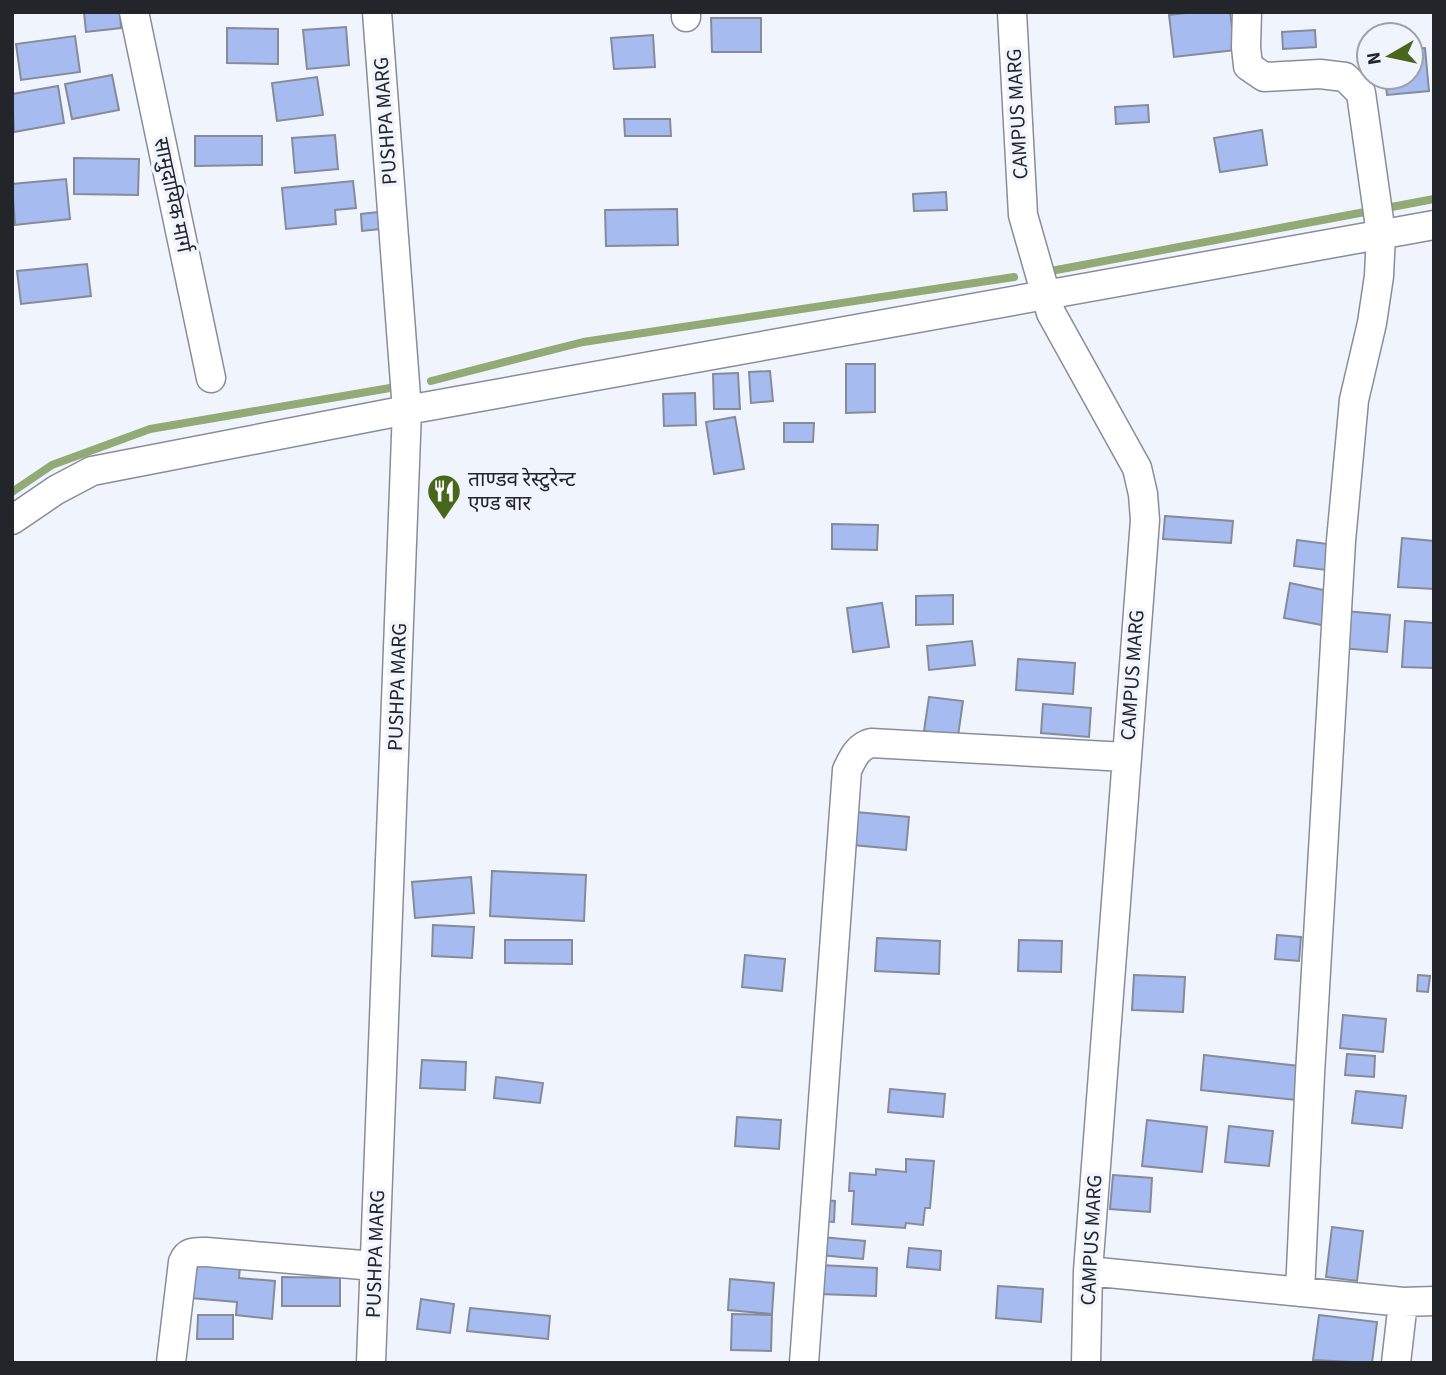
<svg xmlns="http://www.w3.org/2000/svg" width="1446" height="1375" font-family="'Source Sans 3','Noto Sans Devanagari',sans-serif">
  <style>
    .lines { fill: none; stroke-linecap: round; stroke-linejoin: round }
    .stream { stroke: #92ab76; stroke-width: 8 }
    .building { fill: #a6bcf0; stroke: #868b99; stroke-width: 2 }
    .minor-casing { stroke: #888d9b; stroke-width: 31 }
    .minor { stroke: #fff; stroke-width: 28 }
    .labels { text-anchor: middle; stroke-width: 7; stroke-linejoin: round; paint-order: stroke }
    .street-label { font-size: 21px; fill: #22252a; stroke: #f0f4fd }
    .poi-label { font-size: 21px; fill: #22252a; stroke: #f0f4fd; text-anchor: start }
  </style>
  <rect width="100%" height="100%" fill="#f0f4fd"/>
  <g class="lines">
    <path class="stream" d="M1051,271L1434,199
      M431,381L583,342L1014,277
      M12,492L52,465L150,429L390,388"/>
  </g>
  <path class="building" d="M84,12H120L121,28L86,32Z
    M1195,12H1230L1235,50L1174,57L1169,15Z
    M711,18H761V52H712Z
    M346,27L349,65L307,69L303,30Z
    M227,28L278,29V64L227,63Z
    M1315,30L1316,47L1283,49L1282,32Z
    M653,35L655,67L614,69L611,38Z
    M75,36L80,72L21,80L16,44Z
    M1425,48L1429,91L1387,95L1385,77H1411V49Z
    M112,75L119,110L72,119L65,84Z
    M317,77L323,115L277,121L272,83Z
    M58,86L64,123L14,132L12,94Z
    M1148,105L1149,122L1116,124L1115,107Z
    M624,119H670L671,136H625Z
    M1262,130L1267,165L1220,172L1214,138Z
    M335,135L338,169L295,173L292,138Z
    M195,136H262V165L195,166Z
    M74,158L139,159L138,195L74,194Z
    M66,179L70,219L15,225L12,184Z
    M353,181L356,208L335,210L336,224L286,229L282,188Z
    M946,192L947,210L914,211L913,194Z
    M677,209L678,245L606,246L605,210Z
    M378,212L380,229L362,231L361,214Z
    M87,264L91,296L21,304L17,271Z
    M846,364H875V412L846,413Z
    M770,371L773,401L751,403L749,372Z
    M738,373L740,409H714L713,374Z
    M695,393L696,425L664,426L663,394Z
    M735,417L744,469L714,474L706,422Z
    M784,423H814L813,442H784Z
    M1165,516L1233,521L1231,543L1163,539Z
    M832,524L878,525L877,550L832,549Z
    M1402,538L1434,541V589L1398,587Z
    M1297,540L1328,544L1326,570L1294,566Z
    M1290,583L1328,591L1322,625L1284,618Z
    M953,595V624L916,625V596Z
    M882,603L889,647L853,652L847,608Z
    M1345,611L1390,615L1387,652L1342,648Z
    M1405,621L1434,623V668L1402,667Z
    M972,641L975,665L929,670L927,646Z
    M1018,659L1075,663L1073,694L1016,690Z
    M929,697L963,701L958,736L924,731Z
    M1043,704L1091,708L1089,737L1041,733Z
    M856,812L909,817L906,850L853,845Z
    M492,871L586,875L584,921L490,916Z
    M471,877L474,913L415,918L412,882Z
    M433,925L474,927L472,958L432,956Z
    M1277,935L1301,937L1299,961L1275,959Z
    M877,938L940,941L939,974L875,971Z
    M505,940H572V964L505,963Z
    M1019,940L1062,941L1061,972L1018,971Z
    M745,955L785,959L782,991L742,987Z
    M1134,975L1185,977L1183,1012L1132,1010Z
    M1418,975L1430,976L1428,992L1417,991Z
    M1343,1015L1386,1019L1383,1052L1340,1048Z
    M1347,1054L1375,1056L1374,1077L1345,1075Z
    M1204,1055L1299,1066L1296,1100L1201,1090Z
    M422,1060L466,1062L465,1090L420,1088Z
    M496,1077L543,1083L540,1103L494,1098Z
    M890,1089L945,1094L943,1117L888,1112Z
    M1356,1091L1406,1096L1402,1128L1352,1123Z
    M737,1117L781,1120L779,1149L735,1146Z
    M1147,1120L1207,1127L1202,1172L1142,1166Z
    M1229,1126L1273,1131L1269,1166L1225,1162Z
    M906,1159L934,1161L930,1208H925L923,1225L906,1223L905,1228L852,1224L854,1191H849L850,1173L876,1175V1169L906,1172Z
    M1113,1175L1152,1178L1150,1212L1110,1209Z
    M823,1200L835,1201L834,1222L822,1221Z
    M1332,1227L1363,1231L1357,1281L1326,1277Z
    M821,1237L865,1241L863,1259L820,1255Z
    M909,1248L941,1251L940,1270L907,1267Z
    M195,1262L240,1267L239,1278L275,1281L272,1319L236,1315L237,1302L191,1298Z
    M820,1265L877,1268L876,1296L819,1294Z
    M282,1277L340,1278V1306H282Z
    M730,1279L774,1283L772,1314L728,1310Z
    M998,1286L1043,1289L1041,1322L996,1318Z
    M421,1299L454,1304L450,1333L417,1329Z
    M470,1308L550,1316L548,1339L467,1331Z
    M732,1314L772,1315L771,1351L731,1350Z
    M198,1315H233V1339H197Z
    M1319,1315L1377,1322L1372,1363L1313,1360Z"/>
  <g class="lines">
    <g class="minor-casing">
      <path id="minor" d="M134,12L211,378
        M686,12V17
        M1012,12L1023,215L1051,313L1137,468L1143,494L1145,520L1088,1271L1086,1363
        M1247,12L1246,47L1248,66L1264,77L1320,74L1345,77L1361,93L1381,234L1379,276L1372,323L1354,400L1341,541L1310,1074L1300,1292
        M12,520L56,490L92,471L407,410L1434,225
        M1088,1271L1403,1302L1434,1301
        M171,1363L183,1262C187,1251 195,1252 206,1252L375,1266
        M371,1363L407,410L377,12
        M804,1363L847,770C853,758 857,747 871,743L1126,757
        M1396,1363L1403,1302"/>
    </g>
    <use href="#minor" class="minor"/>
  </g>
  <defs>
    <g id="restaurant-pin" transform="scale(1.75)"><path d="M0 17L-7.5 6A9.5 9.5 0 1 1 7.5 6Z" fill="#49671c" stroke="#f0f4fd"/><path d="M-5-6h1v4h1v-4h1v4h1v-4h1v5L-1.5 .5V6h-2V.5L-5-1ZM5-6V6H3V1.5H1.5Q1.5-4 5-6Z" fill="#fff"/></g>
  </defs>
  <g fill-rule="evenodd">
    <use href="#restaurant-pin" x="444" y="491"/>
  </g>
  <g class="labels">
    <g class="street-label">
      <text transform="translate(1017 114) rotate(-93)" y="7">CAMPUS MARG</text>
      <text transform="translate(385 121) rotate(-94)" y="7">PUSHPA MARG</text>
      <text transform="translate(173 195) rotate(78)" y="7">सामुदायिक मार्ग</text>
      <text transform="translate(1132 675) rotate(-86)" y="7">CAMPUS MARG</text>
      <text transform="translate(397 687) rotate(-88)" y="7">PUSHPA MARG</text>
      <text transform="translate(1091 1240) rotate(-87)" y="7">CAMPUS MARG</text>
      <text transform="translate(375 1254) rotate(-88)" y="7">PUSHPA MARG</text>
    </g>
    <g class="poi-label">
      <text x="468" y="486">ताण्डव रेस्टुरेन्ट<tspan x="468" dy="24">एण्ड बार</tspan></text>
    </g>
  </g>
  <rect width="1446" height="1375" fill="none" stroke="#22252a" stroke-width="28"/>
  <g transform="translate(1390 56) rotate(261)"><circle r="33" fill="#f0f4fd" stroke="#9ea1a9" stroke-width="2"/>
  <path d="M0-5L12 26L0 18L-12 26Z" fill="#49671c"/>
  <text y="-10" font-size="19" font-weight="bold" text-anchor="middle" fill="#22252a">N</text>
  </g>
</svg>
